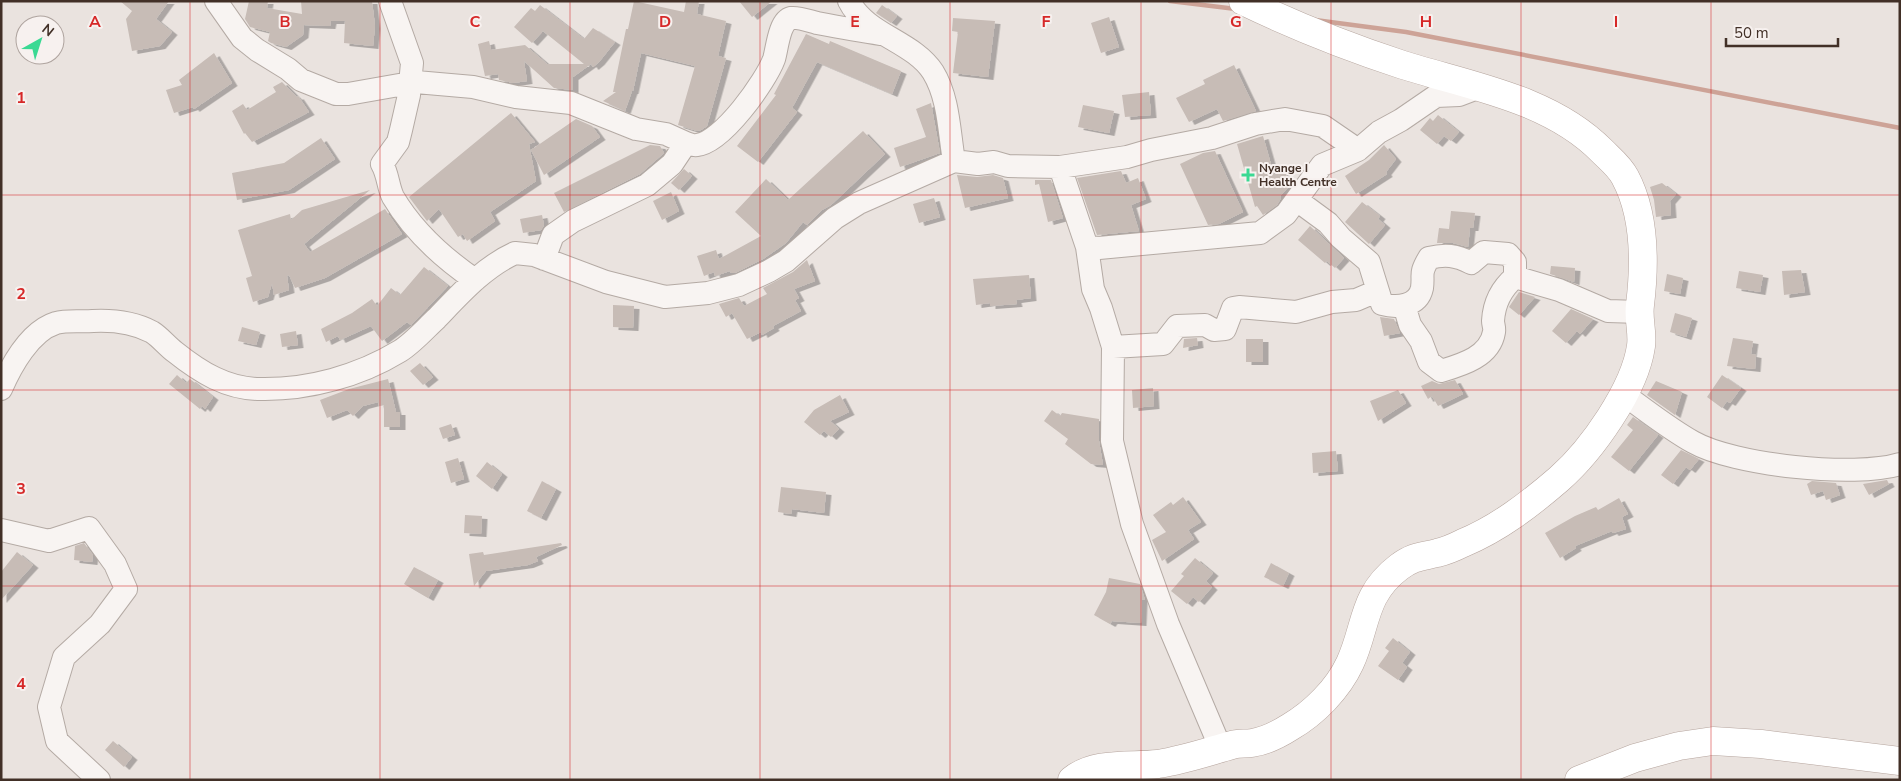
<svg xmlns="http://www.w3.org/2000/svg" width="1901" height="781" font-family="'Nunito Sans',sans-serif">
  <style>
    .lines { fill: none; stroke-linecap: round; stroke-linejoin: round }
    .stream { stroke: #cda397; stroke-width: 4.5 }
    .building { fill: #c7bcb6; filter: url(#shadow) }
    .minor-casing { stroke: #b4aaa4; stroke-width: 24 }
    .major-casing { stroke: #b6a59e; stroke-width: 29 }
    .minor { stroke: #f8f4f2; stroke-width: 22 }
    .major { stroke: #fff; stroke-width: 28 }
    .grid { fill: none; stroke: #d62828; stroke-width: 1; stroke-opacity: 0.55 }
    .poi-dot { fill: #3ad993; stroke: #f7f1ef; stroke-width: 2 }
    .labels { text-anchor: middle; stroke-width: 4; stroke-linejoin: round; paint-order: stroke }
    .poi-label { font-size: 12px; font-weight: bold; fill: #423027; stroke: #f7f1ef; text-anchor: start }
    .grid-label { font-size: 16px; text-anchor: middle; font-weight: bold; fill: #d62828; stroke: #f7f1ef; stroke-width: 4; stroke-linejoin: round; paint-order: stroke }
  </style>
  <defs>
    <filter id="shadow"><feDropShadow dx="5.5" dy="3" stdDeviation="0" flood-color="#0004"/></filter>
  </defs>
  <rect width="100%" height="100%" fill="#eae3df"/>
  <g class="lines">
    <path class="stream" d="M1170,1L1236,9
      M1315,20L1406,32L1900,128"/>
  </g>
  <path class="building" d="M120,1H169L156,19L172,32L160,46L132,51L126,19L132,11Z
    M249,1H268L267,8L302,14L301,1H372L375,26L373,46L344,43L345,21H331L330,26L304,25L303,35L286,47L271,43L268,41L270,32L250,27L245,19Z
    M634,1L684,12L686,1H699L697,14L726,21L718,56L726,58L707,126L701,130L697,131L678,125L695,66L641,53L633,91H632L625,111L603,101L616,92H613L626,29H628Z
    M739,1H772L752,17Z
    M540,5L584,39L593,28L615,42L599,62L593,67L591,64L573,77V90L554,88L524,61L527,81L513,83L499,80L498,74L485,76L478,44L489,41L491,50L525,45L547,64H584L543,31L532,43L514,27L531,8L535,11Z
    M882,5L897,16L891,23L876,13Z
    M1109,17L1119,47L1101,53L1091,23Z
    M953,18L995,21L988,77L953,73L958,32L952,31Z
    M806,34L829,44L830,41L901,71L892,94L817,62L792,108L797,112L758,162L737,146L776,95L774,94Z
    M214,53L232,83L194,109L193,107L174,113L166,90L182,85L179,80Z
    M1234,65L1256,111L1223,121L1217,109L1189,122L1176,98L1205,84L1203,80Z
    M282,82L297,97L298,96L309,112L252,142L245,133L244,134L232,111L243,104L247,110L276,92L273,87Z
    M1149,92L1151,115L1125,117L1122,95Z
    M931,103L940,153L900,167L894,148L926,137L916,109Z
    M1083,105L1114,111L1109,133L1078,127Z
    M511,113L535,142L529,144L536,181L490,212L495,221L467,241L463,234L458,237L439,209L427,221L409,197Z
    M1438,115L1459,132L1451,141L1444,136L1437,144L1420,130L1430,118L1433,121Z
    M576,119L592,126L600,137L544,175L531,150Z
    M863,131L885,154L831,205L822,210L807,225L803,222L786,243L763,259L735,273H731L730,271L715,276L714,272L704,276L697,256L716,250L719,259L761,236L735,212L766,179L788,200Z
    M1263,136L1274,175L1285,171L1290,186L1280,196L1281,198L1277,205L1263,215L1257,206L1255,207L1237,144Z
    M321,138L335,159L289,190L237,200L232,173L284,163Z
    M650,145L660,146L664,153L640,174L564,212L554,193Z
    M1384,145L1396,159L1386,172L1387,174L1356,194L1345,176L1369,160Z
    M1215,151L1243,212L1219,224L1208,225L1180,164L1203,153Z
    M684,169L692,176L679,190L671,183Z
    M1121,171L1126,183L1138,178L1146,199L1131,205L1139,231L1097,235L1077,178Z
    M957,175L977,177L993,175L1003,178L1008,198L965,208Z
    M1035,180H1051L1063,218L1048,222L1039,184L1035,185Z
    M1662,183L1676,194L1670,201L1671,215L1656,217L1654,200L1650,187Z
    M370,190L304,244L310,252L385,209L402,234L325,278L295,288L289,275L287,276L289,290L274,295L272,283L268,297L253,302L246,278L252,276L238,230L290,214L291,220L302,210Z
    M671,192L679,211L662,220L653,201Z
    M934,198L940,217L919,223L913,204Z
    M1362,202L1380,216L1378,219L1385,225L1369,244L1345,222Z
    M1451,211L1475,213L1473,228H1470L1468,247L1453,243H1437L1439,228L1449,229Z
    M542,215L544,225L541,230L523,233L520,219Z
    M1310,226L1344,258L1335,268L1327,261L1325,263L1298,240Z
    M807,260L815,281L794,289L799,298L795,300L801,311L773,326L774,328L762,335L761,332L747,339L732,313L726,317L719,304L739,298L744,306L767,294L763,288L793,272Z
    M1551,266L1575,268L1574,282L1550,274Z
    M424,267L448,286L411,325L407,322L382,341L371,326L340,340L338,336L326,342L321,329L352,313L372,299L377,306L391,288L400,295Z
    M1801,270L1805,292L1784,295L1782,271Z
    M1739,271L1763,275L1760,292L1736,288Z
    M1667,274L1683,278L1680,294L1664,291Z
    M1029,275L1031,298L1016,300L1017,304L990,306V303L976,305L973,279Z
    M1519,292L1535,297L1519,315L1509,307Z
    M613,305L634,306L633,328L613,327Z
    M1571,309L1593,319L1580,334L1577,331L1566,343L1552,331Z
    M1675,313L1692,318L1686,337L1670,332Z
    M1380,317L1394,319L1400,333L1384,336Z
    M242,327L260,332L256,345L238,341Z
    M296,331L298,345L282,347L280,334Z
    M1197,338L1198,345L1183,348L1184,339Z
    M1733,338L1753,341L1751,354L1756,355L1755,369L1727,366Z
    M1246,339H1263V362H1246Z
    M420,363L433,377L423,385L410,371Z
    M177,375L186,383L190,379L213,397L205,409L202,406L200,409L169,384Z
    M1722,375L1741,388L1730,403L1727,401L1722,408L1707,397Z
    M388,379L396,412H400V427H384V405L379,406L378,402L363,406L353,416L347,410L327,418L320,400L349,389Z
    M1455,380L1463,394L1438,406L1432,396L1428,399L1421,386L1432,381L1439,384Z
    M1656,381L1682,392L1675,415L1647,395Z
    M1153,388L1154,406L1133,408L1132,390Z
    M1398,390L1406,403L1378,421L1370,401Z
    M840,395L849,412L830,421L839,429L831,437L824,431L820,435L804,422L814,410Z
    M1052,410L1060,416L1062,413L1099,419V441L1103,465L1091,464L1065,444L1068,439L1044,421Z
    M1633,417L1658,435L1629,471L1611,457L1633,430L1627,425Z
    M451,424L455,435L443,439L439,428Z
    M1681,450L1699,459L1690,470L1686,467L1673,484L1661,475Z
    M1336,451L1338,471L1313,473L1312,453Z
    M458,458L464,479L451,483L445,462Z
    M487,462L502,474L492,489L476,476Z
    M1887,480L1889,484L1869,495L1863,484Z
    M542,481L556,489L541,518L527,511Z
    M1812,481L1836,483L1840,495L1826,500L1823,491L1811,495L1807,484Z
    M781,487L826,492L824,513L792,509L791,514L778,512Z
    M1183,497L1201,522L1188,530L1194,539L1162,561L1152,540L1166,532L1153,515L1171,502L1173,505Z
    M1619,498L1628,514L1622,517L1626,529L1613,533L1612,531L1575,546L1576,548L1560,558L1545,533L1575,516L1596,507L1598,510Z
    M465,515L482,516L481,534L464,533Z
    M84,543L93,555L92,562L74,560L75,546Z
    M561,543L562,545L536,557L538,561L528,565L486,571L474,586L469,554L483,552L484,555Z
    M17,552L33,565L1,600V572Z
    M1195,558L1213,573L1206,581L1212,587L1199,602L1193,597L1187,604L1171,591L1184,576L1181,574Z
    M1271,563L1289,573L1283,586L1264,577Z
    M414,567L438,580L428,598L404,584Z
    M1109,578L1140,584L1145,600L1142,599L1141,623L1112,621L1110,624L1094,615L1106,592Z
    M1393,638L1410,652L1402,663L1407,667L1398,680L1378,666L1389,651L1385,648Z
    M113,741L132,757L124,767L105,750Z"/>
  <g class="lines">
    <g class="minor-casing">
      <path id="minor" d="M216,1L242,38L257,50L288,69L301,80L336,94H348L416,82L473,87L516,97L571,103L636,129L666,134L686,143
        M390,1L412,63L409,95L401,130L398,142L382,164C388,174 388,187 393,197C413,231 443,258 475,280
        M1358,150L1379,132L1401,120L1436,96L1459,95L1480,87
        M954,161L978,164L994,162L1008,166L1060,167L1127,157L1151,150L1212,138L1255,124L1285,119L1323,126L1358,150L1322,165L1286,214L1260,233L1099,248L1087,247
        M1060,167L1087,247L1093,289L1101,308L1113,347L1112,441L1132,524L1168,624L1221,749
        M1298,201L1328,223L1341,238L1369,262L1382,304C1396,308 1418,307 1422,288C1424,273 1419,275 1429,258C1445,254 1456,255 1471,263L1484,252L1508,254L1515,262V277L1559,290L1608,311L1639,312
        M544,259L553,235L573,221L647,185L672,164L686,143C689,144 694,146 697,145C722,143 766,81 774,59C777,50 779,21 791,18C799,17 809,21 817,23C838,27 860,31 881,34
        M1404,305L1410,325L1421,341L1429,362L1441,371C1461,365 1490,357 1494,332C1495,329 1493,324 1493,321C1494,303 1502,288 1515,277
        M1113,347L1163,344L1177,326L1205,325L1214,330L1225,329L1233,308L1239,307L1296,312L1332,302L1356,300L1377,291
        M1,389C11,366 30,331 56,323C67,320 81,322 93,321C114,320 133,322 152,332C160,337 167,346 175,352C200,372 227,389 260,389C308,390 359,376 400,351C413,343 426,328 437,318C460,294 484,267 515,253L534,255L606,282L665,297L708,293L739,285L769,271L786,261L835,218L859,203L954,161C949,132 949,98 933,72C913,41 866,35 849,1
        M1623,394C1646,410 1668,428 1693,442C1733,465 1855,478 1900,464
        M1,530L49,541L89,528L115,564L126,589L100,624L64,657L49,707L57,741L99,780"/>
    </g>
    <g class="major-casing">
      <path id="major" d="M1072,780C1095,761 1131,767 1158,764C1184,760 1207,752 1232,745C1238,743 1245,744 1252,743C1265,741 1279,734 1290,727C1314,713 1338,689 1350,663C1367,626 1362,595 1399,567C1414,556 1421,557 1437,553C1446,551 1455,547 1463,543C1499,528 1530,504 1559,479C1592,450 1635,389 1641,346C1643,333 1638,319 1640,305C1645,264 1645,214 1625,177C1620,167 1610,159 1602,151C1551,99 1471,86 1403,65C1348,47 1295,26 1243,1
        M1579,780L1635,758L1679,746L1713,741L1761,744L1900,761"/>
    </g>
    <use href="#minor" class="minor"/>
    <use href="#major" class="major"/>
  </g>
  <path class="grid" d="M190,1V780M380,1V780M570,1V780M760,1V780M950,1V780M1141,1V780M1331,1V780M1521,1V780M1711,1V780M1,195H1900M1,390H1900M1,586H1900"/>
  <path class="poi-dot" d="M1245.5 167.5h5v5h5v5h-5v5h-5v-5h-5v-5h5z"/>
  <g class="labels">
    <g class="poi-label">
      <text x="1259" y="172">Nyange I<tspan x="1259" dy="14">Health Centre</tspan></text>
    </g>
  </g>
  <g class="grid-label">
    <text x="95" y="27">A</text>
    <text x="285" y="27">B</text>
    <text x="475" y="27">C</text>
    <text x="665" y="27">D</text>
    <text x="855" y="27">E</text>
    <text x="1046" y="27">F</text>
    <text x="1236" y="27">G</text>
    <text x="1426" y="27">H</text>
    <text x="1616" y="27">I</text>
    <text x="21" y="103">1</text>
    <text x="21" y="299">2</text>
    <text x="21" y="494">3</text>
    <text x="21" y="689">4</text>
  </g>
  <rect width="1901" height="781" fill="none" stroke="#423027" stroke-width="5"/>
  <g transform="translate(40 40) rotate(39)"><circle r="24" fill="#f7f1ef" stroke="#afa49f"/>
  <path d="M0-4L9 19L0 12L-9 19Z" fill="#3ad993"/>
  <text y="-8" font-size="14" font-weight="bold" text-anchor="middle" fill="#423027">N</text>
  </g>
  <path d="M1726 38v8h112v-8" fill="none" stroke="#423027" stroke-width="2.5"/>
  <text x="1734" y="38" font-size="15" fill="#423027" stroke="#f7f1ef" stroke-width="4" paint-order="stroke">50 m</text>
</svg>
